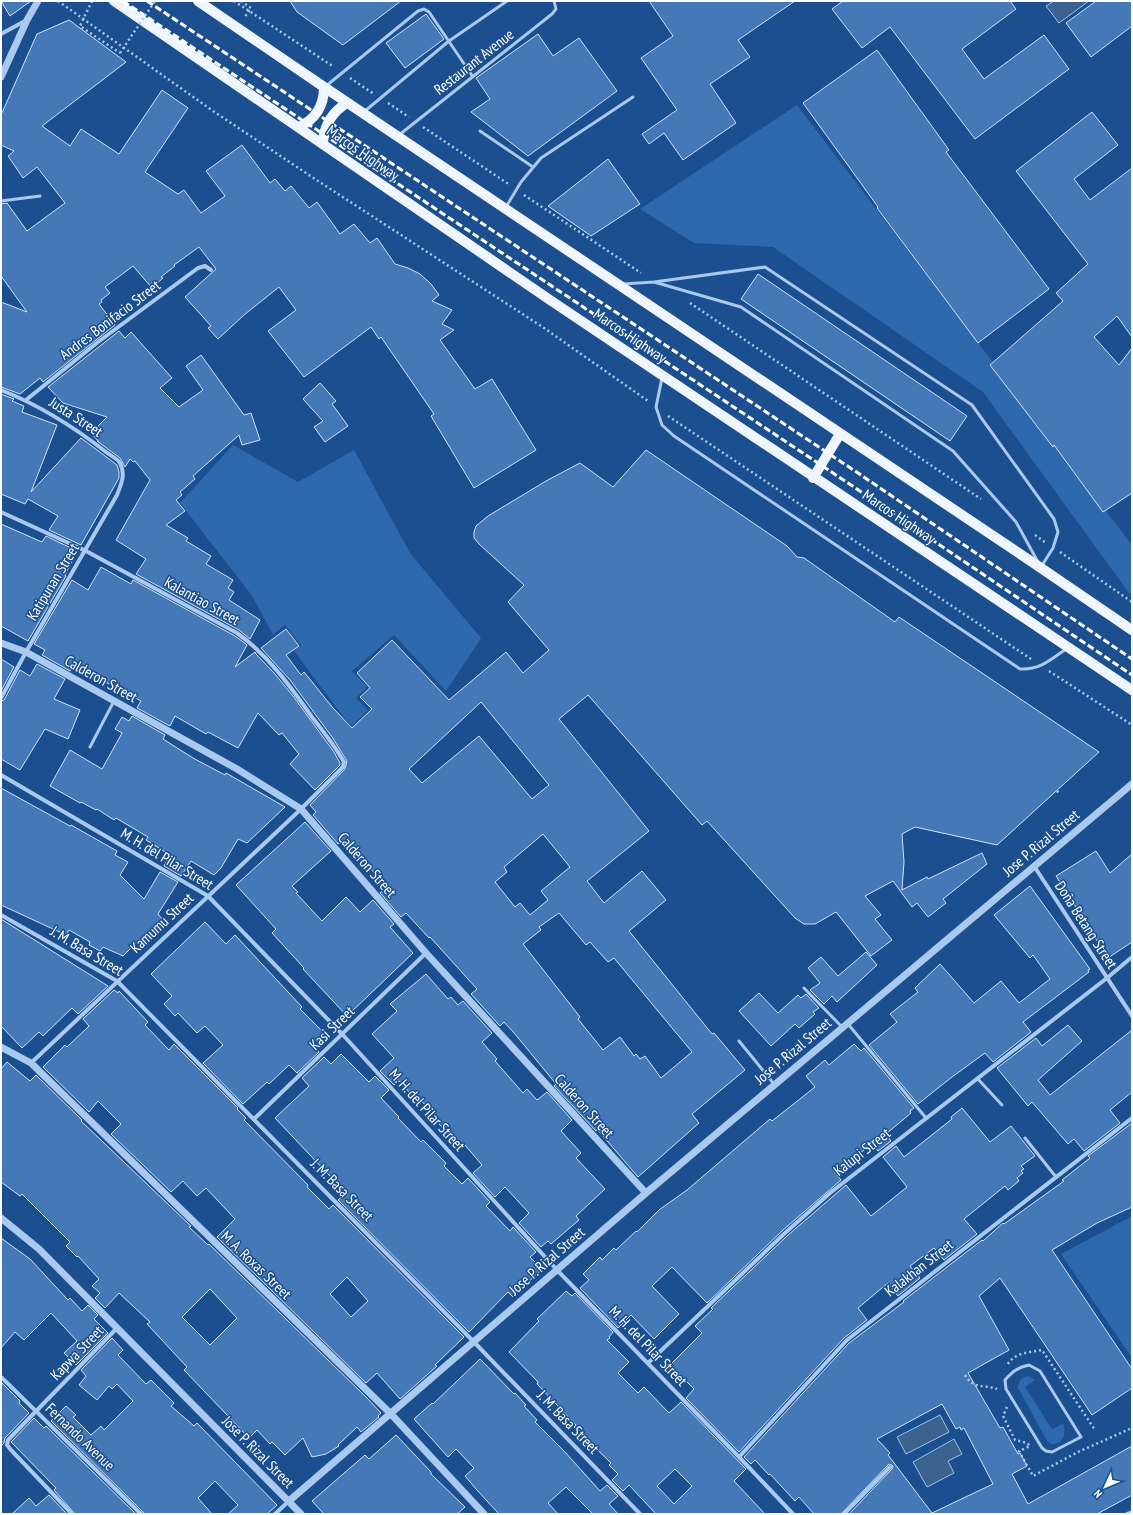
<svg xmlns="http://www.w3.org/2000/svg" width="1133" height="1515" font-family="'PT Sans Narrow',sans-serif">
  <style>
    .green { fill: #2e69ad }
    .water { fill: #3c6290; stroke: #9cc4f0 }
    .building { fill: #4478b7; stroke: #cfe3fa; fill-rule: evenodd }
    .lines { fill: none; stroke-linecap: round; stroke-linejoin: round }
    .path { stroke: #a9c9ee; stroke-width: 2.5; stroke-dasharray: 2 3; stroke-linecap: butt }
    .service { stroke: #a9c9ee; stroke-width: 3 }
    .minor { stroke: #a9c9ee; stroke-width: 4 }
    .tertiary { stroke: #a9c9ee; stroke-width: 7 }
    .primary { stroke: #f0f6ff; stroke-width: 10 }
    .rail { stroke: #fff; stroke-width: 3; stroke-dasharray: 7 3; stroke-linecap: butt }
    .path-bridge { stroke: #a9c9ee; stroke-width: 2.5; stroke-dasharray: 2 3; stroke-linecap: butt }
    .labels { text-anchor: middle; stroke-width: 3; stroke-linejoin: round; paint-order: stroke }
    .street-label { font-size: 15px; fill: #fff; stroke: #1b4f8f }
  </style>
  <rect width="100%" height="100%" fill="#1b4f8f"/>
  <path class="green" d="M797,105L1132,545V594L1129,593L983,392L773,247L694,243L640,209Z
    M233,445L298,482L354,450L410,553L481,638L446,691L394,635L352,671L367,687L356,698L368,710L352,726L342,715L294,651L301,645L285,625L273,635L253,597L180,503Z
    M1132,1216V1358L1061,1254Z
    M1028,1376L1035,1380L1025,1387L1052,1429L1063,1424C1067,1434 1063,1445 1051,1444L1047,1441L1018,1388C1019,1380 1021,1378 1028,1376Z"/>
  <path class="water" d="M1054,1H1089L1059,23L1046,6Z
    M940,1415L949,1432L906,1454L897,1437Z
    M954,1439L962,1454L948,1461L954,1473L927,1487L913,1462Z"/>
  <path class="building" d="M1,1H31L10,16Z
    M290,1H401L343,45L297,12Z
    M649,1H795L738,40L750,57L710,84L736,123L683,160L664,133L649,144L642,134L677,110L641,58L673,36Z
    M843,1H1010L1016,9L962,49L984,79L1044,35L1069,69L975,139L890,27L862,48L832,9Z
    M1096,1H1132V26L1091,57L1066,23Z
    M426,14L444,39L405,68L386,43Z
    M69,20L126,62L42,126L70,146L81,129L119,154L162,90L188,108L145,172L178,194L184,190L201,213L225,196L206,171L242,145L270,183L275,179L285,191L291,186L309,208L317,202L340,234L354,224L370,243L377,238L395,264L408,268L420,274L431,284L439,295L432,301L452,310L442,324L454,330L440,340L475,389L492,379L536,450L474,488L431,416L434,414L381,337L379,339L371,327L304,377L268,331L296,310L279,287L244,315L218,339L208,328L211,326L185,297L216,269L199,247L174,265L175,266L161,277L163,278L152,288L133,266L105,287L110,293L101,300L102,302L99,304L115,325L43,382L40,378L20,394L1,387V302L27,312L1,276V204L7,203L27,231L65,203L37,167L23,178L8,156L14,151L1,145V115L37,34Z
    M538,34L553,56L579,38L617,91L528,156L471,112L490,99L476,78Z
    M877,50L949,150L946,152L1049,289L978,343L877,208L878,207L803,103Z
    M1092,112L1118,145L1074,179L1090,200L1132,168V337L1117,316L1094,337L1119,365L1132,348V493L1103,512L1054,445L1053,447L990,365L1063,301L1056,293L1088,264L1016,171Z
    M608,159L640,204L591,236L548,206Z
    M758,274L967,416L950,441L741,299Z
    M119,331L125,338L131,332L172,378L160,388L179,407L203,390L186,366L201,355L244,415L251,413L260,440L242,445L239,435L193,476L195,479L180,492L182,495L176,500L185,511L166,525L188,538L186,541L211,556L206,564L233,580L228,588L234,592L229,600L260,620L250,639L239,630L136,574L146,559L116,540L150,480L135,461L133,462L130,459L125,467L120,458L97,441L99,442L91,433L107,417L63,403L48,387Z
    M320,383L336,401L332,404L348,426L325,442L314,427L323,421L303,399Z
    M1,394L14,399L12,401L24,406L22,412L57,425L31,492L81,438L117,465L119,472V478L81,545L49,530L58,516L28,499L25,504L1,494Z
    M646,450L787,546L797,557L804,558L895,622L899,617L1099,752L997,845L915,827L902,834L904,862L902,890L927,877L928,879L982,853L987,864L943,899L946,903L928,917L917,903L912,907L893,881L865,896L881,915L875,919L892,940L871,956L836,912L815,924H804L795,918L707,821L702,825L588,695L559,719L649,831L587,881L604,903L642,871L666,900L629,931L712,1034L714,1033L745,1070L692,1114L699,1123L638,1177L597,1129L596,1131L554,1086L556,1084L515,1034L504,1022L500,1026L471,994L477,989L430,937L429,938L406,913L401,917L380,893L387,886L343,840L338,844L313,815L316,812L310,805L345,769L347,761L332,737L290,680L261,648L286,629L299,646L286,655L301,675L304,672L333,708L352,728L372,709L360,697L370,688L357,673L392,640L449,700L506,652L523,673L549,650L508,602L524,585L479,544L474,538V532L476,526L488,516L546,481L580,463L613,487ZM481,702L549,785L532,799L479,736L422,783L409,769ZM543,834L570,867L541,891L548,900L530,915L520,903L515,907L495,882L507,872L504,867ZM559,913L586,945L590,942L608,962L614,958L692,1052L661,1078L645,1056L640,1059L636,1054L634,1056L620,1037L603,1050L578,1019L580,1017L523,944L541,930L539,927Z
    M1,524L42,542L46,536L77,551L65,575L66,576L28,641L1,626Z
    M101,567L131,584L133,580L235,636L246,644L247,645L235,667L255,652L256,654L275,674L293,696L334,752L340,763V765L315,790L290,764L299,754L282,733L279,735L258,713L238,748L208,732L206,734L175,716L170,726L137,708L141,701L110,683L109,684L74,664L70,671L42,655L45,650L34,644L72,580L88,590Z
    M1,659L14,667L1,691Z
    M37,664L65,679L54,699L80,710L68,739L45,729L20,770L1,759V701L4,700L20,670L30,676Z
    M132,716L165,735L163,739L193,758L225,775L226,773L285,807L247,843L238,839L221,868L214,875L191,861L181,876L164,866L170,855L146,840L148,837L116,818L114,820L97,809L96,810L81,802L80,803L50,786L70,750L102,769L122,733L115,729L122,717L129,721Z
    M1,788L70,826L71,825L117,851L115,855L128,862L120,875L144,899L160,872L178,882L158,914L164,921L143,941L140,939L123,956L103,947L100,951L89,945L90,942L69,930L66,935L1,905Z
    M305,822L331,851L292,886L298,892L296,893L322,921L346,897L360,912L373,900L394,924L390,927L413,953L347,1016L303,969L304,968L272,933L276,929L236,885Z
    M1096,851L1110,873L1132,854V942L1108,958L1056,876Z
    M1030,886L1090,969L1088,970L1089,972L1023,1022L1031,1032L993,1062L985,1053L952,1077L918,1104L869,1045L897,1022L890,1014L918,992L915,988L940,964L974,1003L1001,981L1019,1003L1050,979L1033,955L1030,958L994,915Z
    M1,919L108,986L78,1014L72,1008L43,1036L39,1032L22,1048L1,1026Z
    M205,922L226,944L235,935L302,1007L300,1009L324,1033L312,1044L319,1052L297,1073L289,1065L269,1084L267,1082L243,1104L203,1063L223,1045L205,1026L197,1033L178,1013L175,1016L164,1004L172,996L151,974Z
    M866,952L877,965L837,1002L832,996L824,1004L810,990L820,983L808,968L821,957L838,976Z
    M426,974L448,999L451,997L458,1005L463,1001L492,1033L482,1042L497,1059L495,1061L523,1093L527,1089L537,1100L547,1092L572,1120L561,1131L581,1153L576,1158L605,1189L576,1216L579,1220L551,1244L548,1241L541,1247L519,1223L529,1213L505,1187L495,1197L473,1173L482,1165L465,1145L462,1148L439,1124L441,1122L414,1093L412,1095L399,1081L394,1085L380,1071L394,1058L372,1034L397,1011L390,1004Z
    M114,990L118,993L119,991L148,1022L145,1025L169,1050L174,1044L238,1108L237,1109L246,1118L244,1120L308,1185L307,1187L329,1209L333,1205L464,1337L435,1365L437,1366L400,1399L377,1373L366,1383L217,1237L235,1219L206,1188L197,1196L183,1181L171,1192L111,1134L121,1124L98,1101L89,1112L43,1067L65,1045L67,1047L89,1026L83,1019ZM347,1277L368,1301L351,1317L330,1294Z
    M759,993L778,1013L798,995L801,998L806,994L819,1008L813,1012L815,1014L799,1028L795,1024L771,1046L739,1011Z
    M1068,1025L1082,1041L1038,1080L1050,1095L1132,1030V1092L1110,1110L1120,1123L1084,1151L1074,1139L1068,1144L1032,1102L1028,1106L997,1068L1036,1038L1042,1046Z
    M854,1044L861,1051L864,1048L914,1108L910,1111L911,1113L886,1134L891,1141L878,1151L872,1144L835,1172L841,1180L783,1230L707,1303L672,1267L652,1286L679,1314L654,1339L631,1315L618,1328L580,1288L589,1280L583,1274L600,1257L602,1260L614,1248L616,1250L636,1231L637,1232L659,1210L687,1190L770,1119L772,1121L815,1087L806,1076L825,1060L829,1065Z
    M341,1054L369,1082L375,1076L389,1090L381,1098L399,1117L398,1118L421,1142L423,1140L446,1163L444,1166L462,1184L468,1178L490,1202L486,1206L510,1231L513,1227L536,1252L530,1257L542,1269L513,1297L508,1292L469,1332L338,1200L346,1193L275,1118L309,1086L302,1078L324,1057L331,1064Z
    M7,1062L30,1081L36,1075L82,1120L81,1121L191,1226L189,1227L208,1245L209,1244L365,1396L381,1413L378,1416L379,1417L361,1432L357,1427L338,1445L339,1446L326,1454L312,1457L303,1438L285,1455L272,1442L270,1444L257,1430L249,1438L184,1370L187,1367L147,1324L150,1322L119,1293L105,1308L95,1298L100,1293L92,1286L99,1279L78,1256L77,1257L66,1246L70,1242L22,1194L20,1196L1,1182V1069ZM210,1289L237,1318L210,1345L182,1317Z
    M962,1108L990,1142L1011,1126L1035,1156L1021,1166L1024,1169L1021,1171L1023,1173L1017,1178L1019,1181L1008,1190L1005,1186L964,1219L977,1234L944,1260L934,1248L910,1266L920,1278L898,1296L888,1283L858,1308L867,1320L844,1338L739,1452L686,1398L694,1389L670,1365L702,1333L695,1326L713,1309L711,1308L787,1236L846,1185L871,1216L907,1187L883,1157L896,1146L904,1157L952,1119L951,1117Z
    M1132,1123V1207L1097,1223L1052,1250L1132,1369V1388L1092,1415L1000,1278L979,1296L1009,1350L968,1373L1000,1428L1003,1427L1018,1454L1020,1453L1027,1466L1012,1474L1028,1504L1132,1446V1495L1097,1514H849L892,1469L893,1466L889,1464L841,1514H814L799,1497L795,1501L770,1474L769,1475L755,1460L751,1464L744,1457L849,1343L904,1302L903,1301L982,1240L983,1241L1003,1223L1004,1224L1064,1181L1062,1180L1090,1158L1088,1156ZM942,1404L956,1429L960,1427L961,1430L964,1428L993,1484L932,1513L888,1455L890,1453L877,1439Z
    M1,1238L30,1259L68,1300L70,1298L82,1311L88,1305L98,1315L94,1319L108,1333L76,1365L64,1353L77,1341L51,1313L24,1340L15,1332L1,1348Z
    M566,1291L572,1296L575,1293L613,1332L609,1337L610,1338L607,1340L629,1362L618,1373L638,1393L644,1387L669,1413L681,1402L746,1469L734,1481L765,1514H656L629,1485L623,1491L612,1480L618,1474L609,1465L611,1463L574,1427L576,1425L537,1384L538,1382L509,1352L539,1321L537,1319ZM675,1469L692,1486L674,1504L657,1486Z
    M112,1338L123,1350L118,1355L146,1384L151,1380L174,1403L171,1406L194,1426L197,1423L277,1505L267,1514H228L238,1505L215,1481L198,1498L212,1514H144L143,1512L51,1421L66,1406L76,1415L73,1417L91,1435L101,1426L104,1430L133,1401L117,1384L112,1389L109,1386L97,1400L79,1385L86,1376L81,1370Z
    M480,1359L514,1394L515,1393L526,1405L524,1406L537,1420L535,1422L565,1452L600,1491L607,1485L618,1496L609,1504L618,1514H593L566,1487L548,1503L558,1514H499L476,1489L465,1476L474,1468L456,1449L448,1457L414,1419L432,1403L433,1404Z
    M1,1382L20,1401L19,1403L29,1413L5,1438L4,1443L1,1446Z
    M34,1418L44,1428L46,1426L136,1514H75L54,1490L56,1488L11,1442Z
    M396,1435L431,1472V1474L465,1507L457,1514H324L312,1501L365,1455L369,1459Z
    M49,1495L67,1514H12L29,1498L36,1506Z"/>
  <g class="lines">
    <path class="path" d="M58,1L213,111L312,177L544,328L648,401
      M92,1L80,26L120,53
      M234,1L334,67
      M241,1L251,8L244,18
      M350,78L374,94
      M388,103L409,117
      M423,127L510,185
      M524,195L641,273
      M690,303L981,499
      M668,416L1031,659
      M1035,535L1046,543
      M1060,552L1132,602
      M1049,671L1132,725
      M1057,791L1060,794
      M1008,1364C1014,1353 1030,1352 1042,1350L1095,1430
      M965,1375C974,1390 983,1384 997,1389
      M1007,1407L1003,1416L1015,1440L1027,1443L1030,1446L1019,1451L1033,1476L1078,1452L1132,1428"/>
    <path class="service" d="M326,86L418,11L424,9L429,12L473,77
      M365,111L449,41L507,1
      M480,131L533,167
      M399,135L552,14L556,9L554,1
      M1,201L40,196
      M506,207L521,182L541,158L633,97
      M654,282L765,267L972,405L1054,519L1058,532L1053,548L1041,567
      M623,284L654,282L741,307L953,451L1016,522L1038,562
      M662,378L656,407L662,425L674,436L1020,669C1040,670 1050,660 1066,649
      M90,747L114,701
      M804,988L842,1027
      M848,1024L926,1118
      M739,1041L774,1084
      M977,1078L1002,1105
      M1025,1138L1056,1177
      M1029,1365L1040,1371L1081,1437L1052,1452L1046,1451L1042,1448L1006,1389L1005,1380C1012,1372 1018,1367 1029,1365Z"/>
    <path class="minor" d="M1,34L25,21
      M1,390C39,405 74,427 106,452C110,455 118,459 120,463C126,475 121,484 117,495L26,652L1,698
      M26,400L98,342L198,268L205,266L211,270
      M1,512L86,551L237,633C268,655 290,686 312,717C323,731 335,746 344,762L343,767L301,809L31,1063
      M1,775L208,896L343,1035L557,1270L739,1457L793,1514
      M1034,866L1132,1016
      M1,915L117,981L474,1342L640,1514
      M254,1119L426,953
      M648,1363L785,1233L830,1193L1107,978L1132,957
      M1,1377L141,1514
      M739,1457L847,1340L1132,1118
      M72,1514L11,1450L7,1445L8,1440L117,1328
      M275,1514L289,1501
      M844,1514L890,1467
      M1127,1514L1132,1512"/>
    <path class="tertiary" d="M1,77L27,20L38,1
      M1,643L26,652L237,769L301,809L426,953L646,1193
      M1,1047L31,1063L390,1413L484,1514
      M1,1218L39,1249L301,1514
      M289,1501L646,1193L1132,784"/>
    <path class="primary" d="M114,1L550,300L1132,690
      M198,1L324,87L1041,568L1132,630
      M299,127C316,119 324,106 324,87
      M323,143C324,125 332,112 347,103
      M813,478L840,434"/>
    <path class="rail" d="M123,1L848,483L1132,675
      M147,1L855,471L1132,659"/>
    <path class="path-bridge" d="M120,53L155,1"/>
  </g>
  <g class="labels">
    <g class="street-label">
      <text transform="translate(474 62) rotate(-38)" y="5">Restaurant Avenue</text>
      <text transform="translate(363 153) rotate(35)" y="5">Marcos Highway</text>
      <text transform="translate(110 320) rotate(-37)" y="5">Andres Bonifacio Street</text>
      <text transform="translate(630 336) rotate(34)" y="5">Marcos Highway</text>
      <text transform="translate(76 417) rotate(33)" y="5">Justa Street</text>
      <text transform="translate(899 517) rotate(34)" y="5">Marcos Highway</text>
      <text transform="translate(53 582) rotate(-59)" y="5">Katipunan Street</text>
      <text transform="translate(202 601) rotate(29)" y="5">Kalantiao Street</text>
      <text transform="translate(101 679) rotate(29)" y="5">Calderon Street</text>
      <text transform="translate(1041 843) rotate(-40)" y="5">Jose P. Rizal Street</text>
      <text transform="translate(167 859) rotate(31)" y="5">M. H. del Pilar Street</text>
      <text transform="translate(367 865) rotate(49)" y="5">Calderon Street</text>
      <text transform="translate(162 923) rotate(-43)" y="5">Kamumu Street</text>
      <text transform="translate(1086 925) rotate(57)" y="5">Doña Betang Street</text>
      <text transform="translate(87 951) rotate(31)" y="5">J. M. Basa Street</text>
      <text transform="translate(332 1028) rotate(-44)" y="5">Kasi Street</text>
      <text transform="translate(793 1051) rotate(-40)" y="5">Jose P. Rizal Street</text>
      <text transform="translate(584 1106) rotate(48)" y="5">Calderon Street</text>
      <text transform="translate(427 1110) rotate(48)" y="5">M. H. del Pilar Street</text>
      <text transform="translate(862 1152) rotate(-38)" y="5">Kalupi Street</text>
      <text transform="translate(342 1190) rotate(45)" y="5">J. M. Basa Street</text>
      <text transform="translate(547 1261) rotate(-41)" y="5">Jose P. Rizal Street</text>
      <text transform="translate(256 1265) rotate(44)" y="5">M. A. Roxas Street</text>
      <text transform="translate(919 1268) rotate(-38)" y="5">Kalakhan Street</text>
      <text transform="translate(648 1346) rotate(46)" y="5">M. H. del Pilar Street</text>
      <text transform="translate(77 1353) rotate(-46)" y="5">Kapwa Street</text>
      <text transform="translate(568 1422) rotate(46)" y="5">J. M. Basa Street</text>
      <text transform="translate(80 1437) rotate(44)" y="5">Fernando Avenue</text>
      <text transform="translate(258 1452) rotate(45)" y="5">Jose P. Rizal Street</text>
    </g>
  </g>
  <rect width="1133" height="1515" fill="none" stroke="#ffffff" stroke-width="4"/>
  <g transform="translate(1105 1487) rotate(226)" stroke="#1b4f8f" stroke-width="3" paint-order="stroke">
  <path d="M0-3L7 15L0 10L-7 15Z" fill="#ffffff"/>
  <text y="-6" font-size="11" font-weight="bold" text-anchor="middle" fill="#ffffff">N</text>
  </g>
</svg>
